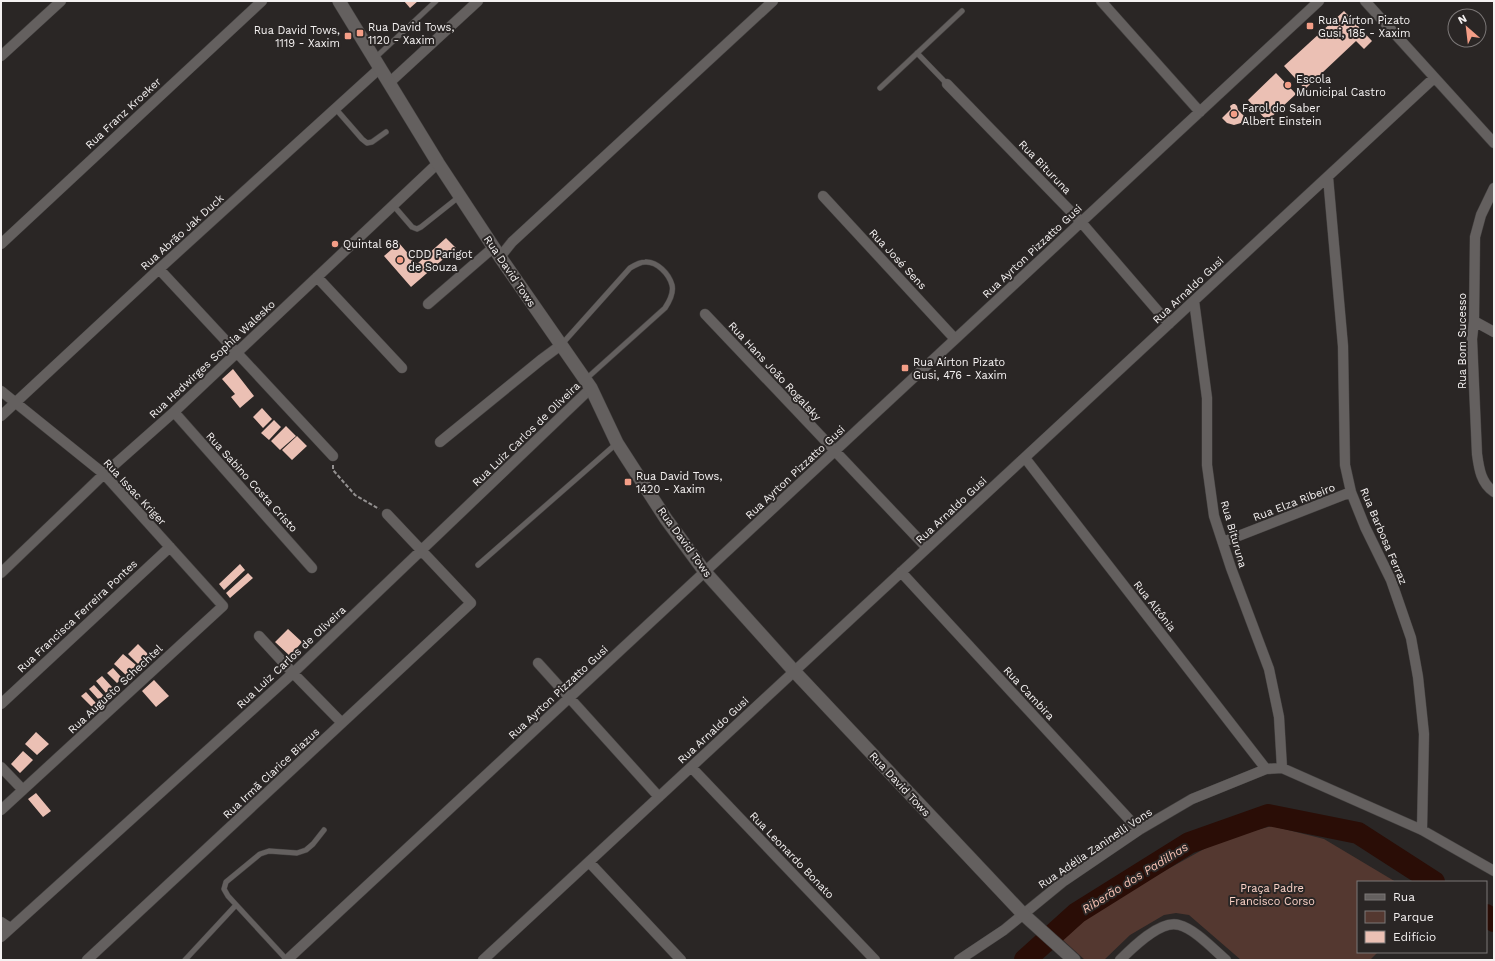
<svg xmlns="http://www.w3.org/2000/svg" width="1495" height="961" font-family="'Work Sans',sans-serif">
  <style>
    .green { fill: #543830 }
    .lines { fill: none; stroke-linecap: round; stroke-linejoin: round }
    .river { stroke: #2a0d06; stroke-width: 22 }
    .building { fill: #ebc0b4 }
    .service-casing { stroke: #444140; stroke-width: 6 }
    .minor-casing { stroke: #444140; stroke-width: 11 }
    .tertiary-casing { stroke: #444140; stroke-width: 14 }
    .path { stroke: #939090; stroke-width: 2; stroke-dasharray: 4 2; stroke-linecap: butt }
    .service { stroke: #64605f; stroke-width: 5 }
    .minor { stroke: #64605f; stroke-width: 10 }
    .tertiary { stroke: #64605f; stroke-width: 13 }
    .poi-dot { fill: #f49e87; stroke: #2a2625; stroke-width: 1.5 }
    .labels { text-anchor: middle; stroke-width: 4; stroke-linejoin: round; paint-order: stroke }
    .poi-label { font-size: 11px; fill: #f4f1f1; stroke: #2a2625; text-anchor: start }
    .street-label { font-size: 11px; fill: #f4f1f1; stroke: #2a2625 }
    .park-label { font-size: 11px; fill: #fcd3c8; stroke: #2a2625 }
    .water-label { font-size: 12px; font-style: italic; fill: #f8c2b4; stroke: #2a2625 }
  </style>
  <rect width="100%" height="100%" fill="#2a2625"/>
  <path class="green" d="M1272,826L1324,839L1396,882H1358V952H1378L1370,960H1241L1189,915L1176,913L1164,915L1130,935L1104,960H1085L1063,940L1085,919L1159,874L1222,839Z"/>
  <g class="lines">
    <path class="river" d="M1486,915L1494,921
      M1025,960L1077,913L1189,843L1268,815L1358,833L1434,882"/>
  </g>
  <path class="building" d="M404,1H418L410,8Z
    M1344,11L1372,41L1364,49L1356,41L1305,89L1284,66Z
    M1276,73L1296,94L1267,121L1248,100Z
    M1233,104H1235L1237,106L1238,110L1246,118L1241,123L1234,125L1227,123L1222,118L1231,109L1230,106Z
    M446,238L456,248L411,287L384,256L399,243L417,264Z
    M233,369L254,396L240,408L231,397L235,394L222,379Z
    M262,408L272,419L263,428L253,417Z
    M274,420L281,427L269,440L261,433Z
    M286,426L296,436L280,450L271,441Z
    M297,436L307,446L292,460L282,450Z
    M240,564L245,570L224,590L219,584Z
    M248,573L253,578L230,598L226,593Z
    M288,629L302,642L290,656L275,642Z
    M138,644L148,654L138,664L128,654Z
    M123,654L136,665L127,676L114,664Z
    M113,668L122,678L117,683L107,673Z
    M102,676L112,687L106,693L96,681Z
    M154,680L169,696L156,707L142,691Z
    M94,685L104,696L99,700L89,689Z
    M86,692L96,703L92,707L81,696Z
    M36,732L49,744L37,755L25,744Z
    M23,751L33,760L20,773L11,764Z
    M36,793L51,811L43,817L28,799Z"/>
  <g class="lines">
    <g class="service-casing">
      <path id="service" d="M917,53L947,84
        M375,58L436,1
        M880,88L962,11
        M335,108L362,139L367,143L372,142L386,132
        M393,205L412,227L417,229L421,227L460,196
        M562,344L630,268C635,265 640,262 645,262C657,261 669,274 672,285C674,293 669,302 665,308L586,379
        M478,565L616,444
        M185,960L236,905
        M287,960L228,896L224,889L226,882L260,854L269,851L297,853L306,850L313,844L324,830"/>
    </g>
    <g class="minor-casing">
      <path id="minor" d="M1101,1L1200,112
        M1365,1L1494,143
        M1,56L61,1
        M389,83L478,1
        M947,84L1081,222L1169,324
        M1328,177L1343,346L1345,465L1351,492L1365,527L1391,580L1411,638L1418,677L1424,734L1422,830
        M1494,188L1481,215L1475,237L1474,321L1472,339L1477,454C1479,469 1481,483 1494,492
        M823,196L955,339
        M1,244L262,1
        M500,257L512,242L773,1
        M159,269L333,456
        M317,277L402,368
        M1194,301L1207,398V465L1214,516L1231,568L1269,669L1279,717L1282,768
        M428,304L494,247
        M705,314L927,548
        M1474,321L1494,332
        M1,391L104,474L223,606L1,810
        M174,412L312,568
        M1,416L159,269L380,68
        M440,442L542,359L561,345
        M1025,458L1266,769
        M1223,542L1351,492
        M901,572L1139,830
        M1,573L104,474L174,412L438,163
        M259,636L293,673L342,723
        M538,663L659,797
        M1,704L170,547
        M1,767L23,790
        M691,767L875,960
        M589,862L681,960
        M1,922L10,928
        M1,937L293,673L591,388
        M87,960L471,603L387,514
        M287,960L1319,1
        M483,960L1434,78
        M959,960L1004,930L1064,881L1139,830L1192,799L1266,769L1282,768L1422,830L1494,871
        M1120,960C1132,948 1161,919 1179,925C1195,929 1214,950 1226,960"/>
    </g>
    <g class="tertiary-casing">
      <path id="tertiary" d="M339,1L438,163L500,257L591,388L617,443L666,519L705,572L794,671L1023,914L1074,960"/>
    </g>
    <path class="path" d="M333,465V470L355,495L379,509"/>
    <use href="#service" class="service"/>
    <use href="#minor" class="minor"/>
    <use href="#tertiary" class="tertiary"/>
  </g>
  <g class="poi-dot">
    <rect x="1306" y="22" width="8" height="8" rx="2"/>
    <rect x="356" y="29" width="8" height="8" rx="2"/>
    <rect x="344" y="32" width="8" height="8" rx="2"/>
    <circle cx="1288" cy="85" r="4"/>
    <circle cx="1234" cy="114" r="4"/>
    <circle cx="335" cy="244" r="4"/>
    <circle cx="400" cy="260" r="4"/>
    <rect x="901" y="364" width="8" height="8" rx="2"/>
    <rect x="624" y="478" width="8" height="8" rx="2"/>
  </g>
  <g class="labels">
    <g class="poi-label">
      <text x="1318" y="24">Rua Aírton Pizato<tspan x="1318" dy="13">Gusi, 185 - Xaxim</tspan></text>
      <text x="368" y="31">Rua David Tows,<tspan x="368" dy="13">1120 - Xaxim</tspan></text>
      <text x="340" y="34" text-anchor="end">Rua David Tows,<tspan x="340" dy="13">1119 - Xaxim</tspan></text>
      <text x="1296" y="83">Escola<tspan x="1296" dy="13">Municipal Castro</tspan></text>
      <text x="1242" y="112">Farol do Saber<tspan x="1242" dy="13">Albert Einstein</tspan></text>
      <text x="343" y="248">Quintal 68</text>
      <text x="408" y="258">CDD Parigot<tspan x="408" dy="13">de Souza</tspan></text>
      <text x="913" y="366">Rua Aírton Pizato<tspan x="913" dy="13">Gusi, 476 - Xaxim</tspan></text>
      <text x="636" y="480">Rua David Tows,<tspan x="636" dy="13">1420 - Xaxim</tspan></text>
    </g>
    <g class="street-label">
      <text transform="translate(123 113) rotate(-43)" y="4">Rua Franz Kroeker</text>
      <text transform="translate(1045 167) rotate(46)" y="4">Rua Bituruna</text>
      <text transform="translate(182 232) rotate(-42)" y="4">Rua Abrão Jak Duck</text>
      <text transform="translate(1032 251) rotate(-43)" y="4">Rua Ayrton Pizzatto Gusi</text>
      <text transform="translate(898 259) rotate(47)" y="4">Rua José Sens</text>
      <text transform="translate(510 271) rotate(56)" y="4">Rua David Tows</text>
      <text transform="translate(1188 290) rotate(-43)" y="4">Rua Arnaldo Gusi</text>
      <text transform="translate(1462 341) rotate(-90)" y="4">Rua Bom Sucesso</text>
      <text transform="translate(212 359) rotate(-43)" y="4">Rua Hedwirges Sophia Walesko</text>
      <text transform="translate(775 371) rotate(47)" y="4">Rua Hans João Rogalsky</text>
      <text transform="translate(526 434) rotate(-44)" y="4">Rua Luiz Carlos de Oliveira</text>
      <text transform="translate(795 472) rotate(-43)" y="4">Rua Ayrton Pizzatto Gusi</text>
      <text transform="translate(252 482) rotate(48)" y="4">Rua Sabino Costa Cristo</text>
      <text transform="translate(135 492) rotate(47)" y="4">Rua Issac Kriger</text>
      <text transform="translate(1294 502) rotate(-21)" y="4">Rua Elza Ribeiro</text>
      <text transform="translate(951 510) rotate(-43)" y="4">Rua Arnaldo Gusi</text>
      <text transform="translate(1234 534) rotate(74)" y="4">Rua Bituruna</text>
      <text transform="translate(1384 536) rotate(67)" y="4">Rua Barbosa Ferraz</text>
      <text transform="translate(685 542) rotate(54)" y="4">Rua David Tows</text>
      <text transform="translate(1155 606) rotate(52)" y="4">Rua Altônia</text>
      <text transform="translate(77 616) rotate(-43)" y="4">Rua Francisca Ferreira Pontes</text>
      <text transform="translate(291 657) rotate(-43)" y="4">Rua Luiz Carlos de Oliveira</text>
      <text transform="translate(115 689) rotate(-43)" y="4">Rua Augusto Schechtel</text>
      <text transform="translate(558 692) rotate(-43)" y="4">Rua Ayrton Pizzatto Gusi</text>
      <text transform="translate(1029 693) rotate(47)" y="4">Rua Cambira</text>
      <text transform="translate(713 730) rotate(-43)" y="4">Rua Arnaldo Gusi</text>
      <text transform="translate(271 773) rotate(-43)" y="4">Rua Irmã Clarice Biazus</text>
      <text transform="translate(900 784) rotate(47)" y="4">Rua David Tows</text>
      <text transform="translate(1095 848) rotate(-34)" y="4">Rua Adélia Zaninelli Vons</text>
      <text transform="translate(792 855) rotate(46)" y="4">Rua Leonardo Bonato</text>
    </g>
    <g class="park-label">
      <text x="1272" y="892">Praça Padre<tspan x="1272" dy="13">Francisco Corso</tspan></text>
    </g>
    <g class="water-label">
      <text transform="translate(1135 878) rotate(-32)" y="4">Riberão dos Padilhas</text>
    </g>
  </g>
  <rect width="1495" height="961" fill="none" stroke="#f4f1f1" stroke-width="4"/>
  <rect x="1357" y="881" width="130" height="72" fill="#2a2625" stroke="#7b7777"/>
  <rect x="1365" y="894" width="20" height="6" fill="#64605f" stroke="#7b7777"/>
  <text x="1393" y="901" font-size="12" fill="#f4f1f1">Rua</text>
  <rect x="1365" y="911" width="20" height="12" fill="#543830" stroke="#7b7777"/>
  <text x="1393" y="921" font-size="12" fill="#f4f1f1">Parque</text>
  <rect x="1365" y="931" width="20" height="12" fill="#ebc0b4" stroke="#7b7777"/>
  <text x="1393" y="941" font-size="12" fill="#f4f1f1">Edifício</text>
  <g transform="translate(1467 28) rotate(332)"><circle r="19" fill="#2a2625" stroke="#7b7777"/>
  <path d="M0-3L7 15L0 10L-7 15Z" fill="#f49e87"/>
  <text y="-6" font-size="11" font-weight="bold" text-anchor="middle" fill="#f4f1f1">N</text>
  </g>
</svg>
